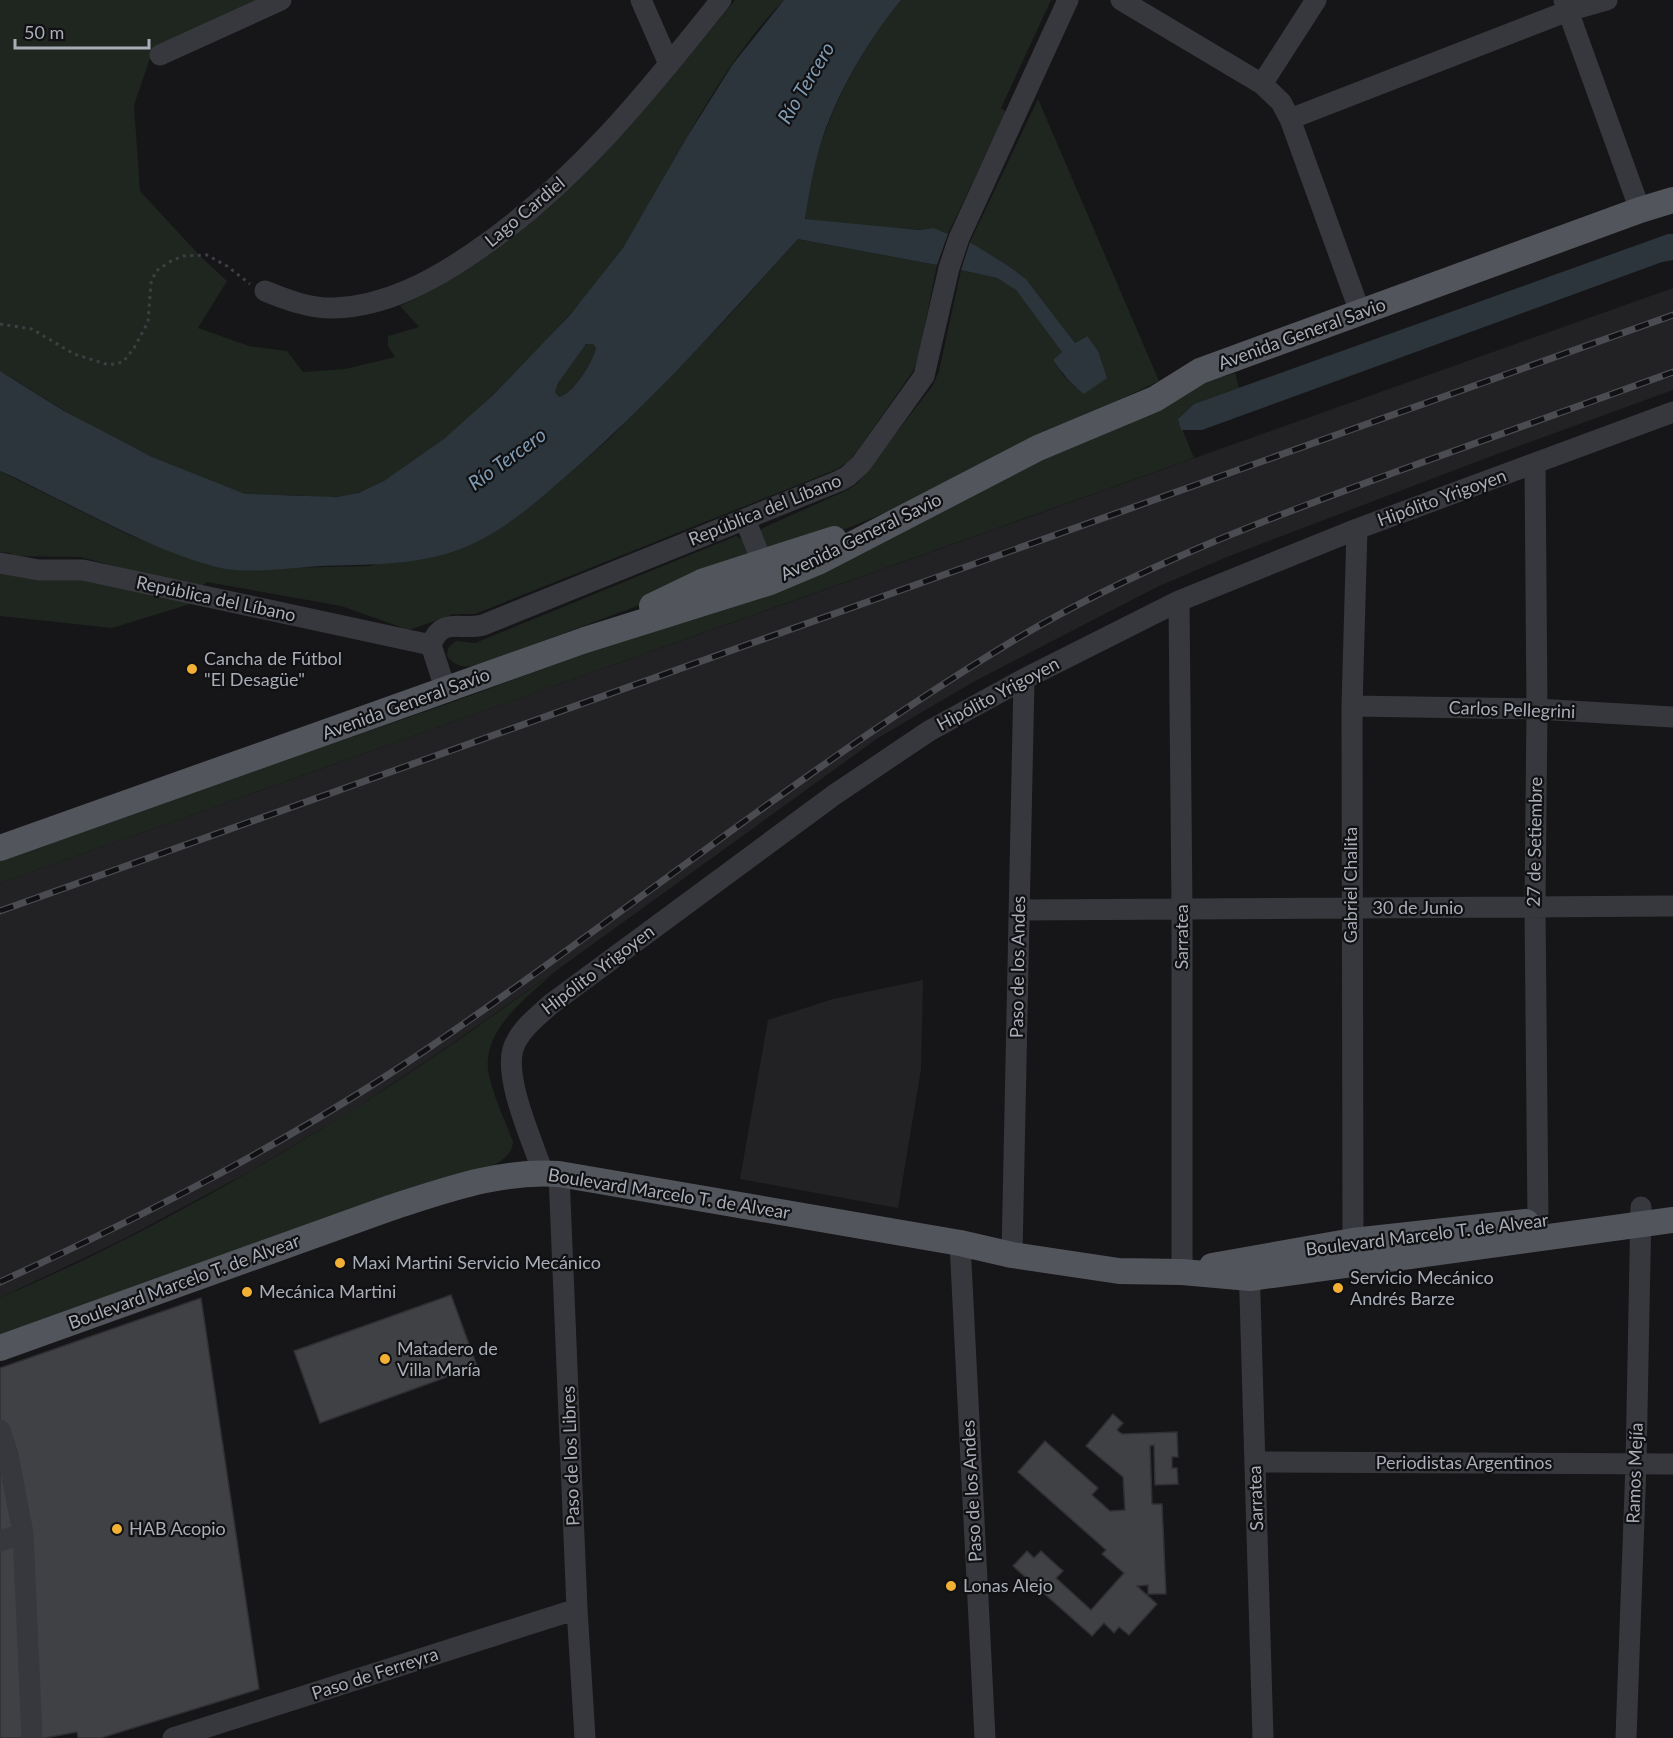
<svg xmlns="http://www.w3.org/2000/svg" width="1673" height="1738" font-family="Lato,sans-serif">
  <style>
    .built { fill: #222225 }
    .green { fill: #1e261f }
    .water { fill: #2c353c; fill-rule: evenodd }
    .building { fill: #404145; stroke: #303034; stroke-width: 1.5 }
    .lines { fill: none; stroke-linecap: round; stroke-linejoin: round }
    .path { stroke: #3d3f44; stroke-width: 3; stroke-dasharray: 3 4.5; stroke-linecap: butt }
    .minor { stroke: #37383d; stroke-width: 21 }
    .major { stroke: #53555c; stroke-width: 26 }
    .rail-casing { stroke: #4a4c52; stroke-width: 7 }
    .rail { stroke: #111113; stroke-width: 4.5; stroke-dasharray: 14; stroke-linecap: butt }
    .poi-dot { fill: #f2b134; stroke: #111113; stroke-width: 2 }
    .labels { text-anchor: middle; stroke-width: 4.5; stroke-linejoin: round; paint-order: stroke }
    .street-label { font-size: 18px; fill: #a8adb8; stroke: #111113 }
    .poi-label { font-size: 18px; fill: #a8adb8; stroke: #111113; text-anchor: start }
    .water-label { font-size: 20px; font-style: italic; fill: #7f9bb3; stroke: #111113 }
  </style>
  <rect width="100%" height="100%" fill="#161618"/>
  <path class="built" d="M1673,288V390L1489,457L1227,557L1157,587L975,681L878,738L557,970L440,1052L347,1114L247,1173L122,1240L0,1298V883Z
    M923,980L921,1069L898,1208L740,1179L768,1020L833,999Z"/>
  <path class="green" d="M0,0H259L154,47L134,105L140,191L201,257L227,281L198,328L249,346L287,351L303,372L345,369L395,357L388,346V336L419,327L400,306C514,255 601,161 680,67C698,45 717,23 735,0H784C735,50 698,118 663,179C651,202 639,226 624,247C592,293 552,335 513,374C472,416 415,473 359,492C335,501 311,495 286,495C273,495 257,497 244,494C229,490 214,482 200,477C153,459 106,436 63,410C42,397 21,383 0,371Z
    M901,0H1051L1001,108L1006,112L948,234L934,228L919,230L805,220C809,194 813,168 821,143C839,92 866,42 901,0Z
    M1038,99L1159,381L1064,426L942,489L848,528L776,552H767L759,531L761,529L845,491L858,483L933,385L939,371L961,270L997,278L1016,290L1063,352L1053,360L1063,375L1076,388L1086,336L1075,343L1026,279L1007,265L970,242Z
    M798,239L937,265L918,359L913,371L856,453L847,463L835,470L475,614H454L409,630L341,606L207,582L199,588L80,557L13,556L11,553L0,552V471L129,535L214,567L240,569L369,566L489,534L519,515L556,485L611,437L728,317Z
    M589,343L593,344L596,348C593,362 573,393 559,397L555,392C557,380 578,348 589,343Z
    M1235,373L1239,388L1194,404L1178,419L1194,458L0,883V859L450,703L587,653L811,575L1015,472L1198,385Z
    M736,536L743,540L748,555L659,598L478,665C465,668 455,667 447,656L448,648L456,641L475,643Z
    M0,569L92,579L203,600L112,628L0,616Z
    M557,970C529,996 479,1031 489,1075C494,1098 505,1120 513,1142C511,1168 467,1173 446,1179L0,1339V1298C119,1247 236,1182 346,1114C419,1069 488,1019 557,970Z"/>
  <path class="water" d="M784,0H901C868,40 835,96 820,146C813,170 809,195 805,219L919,230L934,228L948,234L937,265L798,239C728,316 658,395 580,464C542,497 501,536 452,552C409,566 366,564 321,566C288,568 243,575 212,566C160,551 112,526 64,502C43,492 22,480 0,471V371L64,411L152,457L245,494L337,497L358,493L384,481L444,439L493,395L570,315L623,248L687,137L733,64ZM586,344H593L596,348C593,362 573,394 559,397L555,392L558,383Z
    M1668,234H1673V260L1662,262L1202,430H1181L1178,419L1194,404Z
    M970,242L1007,265L1026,279L1075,343L1087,336L1098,351L1107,378L1084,394C1071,384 1062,373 1053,360L1062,352L1016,290L997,278L961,270Z"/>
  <path class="building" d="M451,1295L477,1366L320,1423L294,1351Z
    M201,1298L259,1689L101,1738H78L77,1732L45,1738H0V1368Z
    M1113,1414L1123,1423L1117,1430L1122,1434L1177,1432L1178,1457H1172V1468H1177L1178,1484L1155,1485L1154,1445L1150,1446L1152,1504H1162L1166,1594H1148V1585L1137,1586L1157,1604L1129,1635L1119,1627L1114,1633L1104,1623L1092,1636L1013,1566L1027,1551L1034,1558L1041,1551L1063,1571L1056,1578L1091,1610L1124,1573L1102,1554L1106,1550L1018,1472L1045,1441L1098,1488L1092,1495L1110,1511L1125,1510L1123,1477L1086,1446Z"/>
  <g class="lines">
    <path class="path" d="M0,324L32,329L74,354L109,365L123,362L134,348L148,322L151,283L156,271L171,261L183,256L207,255L227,266L250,284"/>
    <path class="minor" d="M641,0L669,64
      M1121,0L1262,84L1281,102L1290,119L1360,312
      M1564,0L1640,210
      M160,55L281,0
      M1262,84L1316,0
      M1290,119L1568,11L1607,0
      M265,291C287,300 311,309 335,308C386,306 432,281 473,253C572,186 647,93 721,0
      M1535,464L1537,709L1535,908L1538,1221
      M745,519L767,575
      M0,563L39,570H83L431,645
      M1179,601L1182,908V1272
      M446,691L431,645C442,616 460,631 483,625L839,481L848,476L861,464L924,376L949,268L959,238L1068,0
      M1352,706L1537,709L1673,717
      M1020,910L1673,906
      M543,1173C533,1142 504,1080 513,1049C519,1030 537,1017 551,1004L834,795L929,731L1024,679L1179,601L1357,529L1673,412
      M559,1174L577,1609L585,1738
      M1353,1241L1352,706L1357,529
      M960,1243L985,1738
      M1012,1255L1024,679
      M1249,1262L1263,1738
      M0,1430L8,1455L23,1533L32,1738
      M1255,1462L1673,1464
      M0,1541L23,1533
      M173,1738L577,1609
      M1626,1738L1636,1464L1641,1207"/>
    <path class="major" d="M652,606L704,581L834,539
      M0,848L585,640L770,582L820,561L1038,448L1155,399L1200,371L1640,210L1673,200
      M1212,1266L1353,1241L1526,1222
      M0,1348L390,1208C446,1190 500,1170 559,1174L960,1243L1012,1255L1119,1271L1182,1272L1250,1278L1673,1220"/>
    <g class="rail-casing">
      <path id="rail" d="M0,911L1673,315
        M0,1282C148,1214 295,1139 430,1047C624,915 805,767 1006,645C1130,570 1266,519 1401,470C1492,437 1582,405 1673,372"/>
    </g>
    <use href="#rail" class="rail"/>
  </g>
  <g class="poi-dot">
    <circle cx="192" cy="669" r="6"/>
    <circle cx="340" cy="1263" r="6"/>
    <circle cx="1338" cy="1288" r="6"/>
    <circle cx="247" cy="1292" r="6"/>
    <circle cx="385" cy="1359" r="6"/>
    <circle cx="117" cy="1529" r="6"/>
    <circle cx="951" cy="1586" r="6"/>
  </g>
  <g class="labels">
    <g class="street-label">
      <text transform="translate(525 212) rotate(-40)" y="6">Lago Cardiel</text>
      <text transform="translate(1302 334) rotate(-20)" y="6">Avenida General Savio</text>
      <text transform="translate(1442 498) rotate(-20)" y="6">Hipólito Yrigoyen</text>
      <text transform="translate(765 510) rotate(-22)" y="6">República del Líbano</text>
      <text transform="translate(861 537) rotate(-26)" y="6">Avenida General Savio</text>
      <text transform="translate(216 599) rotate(12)" y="6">República del Líbano</text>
      <text transform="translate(998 694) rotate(-28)" y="6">Hipólito Yrigoyen</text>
      <text transform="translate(406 704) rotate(-20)" y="6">Avenida General Savio</text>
      <text transform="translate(1512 710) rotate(2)" y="6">Carlos Pellegrini</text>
      <text transform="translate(1535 842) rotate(-89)" y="6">27 de Setiembre</text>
      <text transform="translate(1351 885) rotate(-90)" y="6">Gabriel Chalita</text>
      <text x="1418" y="914">30 de Junio</text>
      <text transform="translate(1182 937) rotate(-90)" y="6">Sarratea</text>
      <text transform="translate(1018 967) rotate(-89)" y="6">Paso de los Andes</text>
      <text transform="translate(598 970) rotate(-37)" y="6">Hipólito Yrigoyen</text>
      <text transform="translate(669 1194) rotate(9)" y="6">Boulevard Marcelo T. de Alvear</text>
      <text transform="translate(1427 1235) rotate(-7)" y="6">Boulevard Marcelo T. de Alvear</text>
      <text transform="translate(184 1282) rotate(-20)" y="6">Boulevard Marcelo T. de Alvear</text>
      <text transform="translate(571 1456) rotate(-92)" y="6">Paso de los Libres</text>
      <text x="1464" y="1469">Periodistas Argentinos</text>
      <text transform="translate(1635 1473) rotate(-88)" y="6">Ramos Mejía</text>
      <text transform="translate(972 1491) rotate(-93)" y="6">Paso de los Andes</text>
      <text transform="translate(1256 1498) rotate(-92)" y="6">Sarratea</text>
      <text transform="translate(375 1674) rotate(-18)" y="6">Paso de Ferreyra</text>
    </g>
    <g class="poi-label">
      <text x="204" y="665">Cancha de Fútbol<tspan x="204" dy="21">"El Desagüe"</tspan></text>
      <text x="352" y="1269">Maxi Martini Servicio Mecánico</text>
      <text x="1350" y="1284">Servicio Mecánico<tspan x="1350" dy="21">Andrés Barze</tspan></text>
      <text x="259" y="1298">Mecánica Martini</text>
      <text x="397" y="1355">Matadero de<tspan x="397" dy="21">Villa María</tspan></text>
      <text x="129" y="1535">HAB Acopio</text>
      <text x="963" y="1592">Lonas Alejo</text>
    </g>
    <g class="water-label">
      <text transform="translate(806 83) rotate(-59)" y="7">Río Tercero</text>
      <text transform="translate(507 459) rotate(-36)" y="7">Río Tercero</text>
    </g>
  </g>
  <path d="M15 39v9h134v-9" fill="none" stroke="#a8adb8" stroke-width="3"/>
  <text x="24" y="39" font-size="18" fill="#a8adb8" stroke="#111113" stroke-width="4.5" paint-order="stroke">50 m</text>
</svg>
